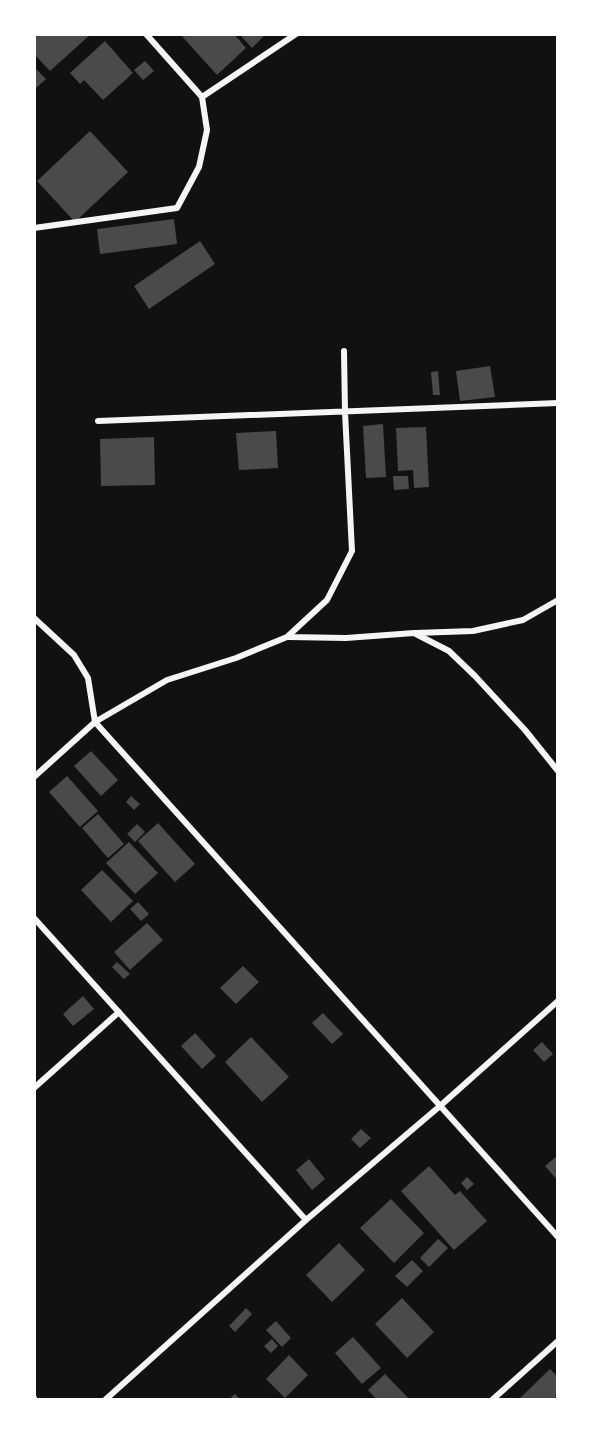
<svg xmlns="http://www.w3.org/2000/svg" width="592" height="1434" font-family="'PT Sans Narrow',sans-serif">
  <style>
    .building { fill: #4a4a4a }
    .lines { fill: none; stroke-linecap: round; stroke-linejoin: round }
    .minor { stroke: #f5f5f5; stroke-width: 6 }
  </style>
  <rect width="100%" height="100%" fill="#111"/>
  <path class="building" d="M39,34H91L50,71L34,54V39Z
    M180,34H234L246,48L217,75Z
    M239,34H266L252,48Z
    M105,41L133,73L103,100L84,80L80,84L70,73Z
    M145,61L154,71L143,80L134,70Z
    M34,67L46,79L34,90Z
    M90,131L128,172L75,222L37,181Z
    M174,219L177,244L100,254L97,229Z
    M200,241L215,264L149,309L134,286Z
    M490,366L495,397L460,401L456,371Z
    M438,371L440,395H433L431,372Z
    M383,424L386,477L366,478L363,426Z
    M426,427L429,487L414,488L413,470L398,471L396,428Z
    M276,431L278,468L239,470L236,433Z
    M154,437L155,485L101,486L100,439Z
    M393,476H408L409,489L394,490Z
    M91,751L118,780L101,796L74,766Z
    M67,776L98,811L80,827L49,792Z
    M131,796L140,804L134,810L126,802Z
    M98,814L124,844L108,858L82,828Z
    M158,823L195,864L175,882L138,841Z
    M137,824L145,832L135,842L127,834Z
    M129,842L158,873L135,894L106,863Z
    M102,870L133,901L111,922L81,890Z
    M138,902L149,914L141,921L130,909Z
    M147,923L163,940L130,970L114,952Z
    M117,962L130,974L124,979L112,967Z
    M243,966L259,982L236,1004L220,988Z
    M83,996L94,1009L73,1026L63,1014Z
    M323,1013L343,1034L332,1044L312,1023Z
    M195,1033L216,1056L202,1069L181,1046Z
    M251,1037L289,1077L262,1102L225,1062Z
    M542,1042L553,1054L544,1062L533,1050Z
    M361,1129L371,1138L360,1148L351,1139Z
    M558,1155V1181L545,1166Z
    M309,1159L325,1179L312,1190L296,1170Z
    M429,1166L455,1195L460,1191L487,1221L454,1250L401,1191Z
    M467,1177L474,1184L467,1190L461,1183Z
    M391,1199L424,1233L394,1263L360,1228Z
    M438,1239L448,1248L429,1267L420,1258Z
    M339,1243L365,1270L332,1302L306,1275Z
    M412,1260L423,1271L407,1287L395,1276Z
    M402,1298L434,1332L407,1358L375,1324Z
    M246,1308L252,1314L235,1332L229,1326Z
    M276,1321L291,1338L282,1347L266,1330Z
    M353,1337L381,1368L362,1384L335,1353Z
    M272,1339L278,1346L271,1353L264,1346Z
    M289,1355L308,1375L285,1398L266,1379Z
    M550,1369L558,1377V1395L552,1400H518Z
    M385,1374L410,1400H377L368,1390Z
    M235,1394L241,1400H228Z"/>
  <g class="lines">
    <path class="minor" d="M202,97L296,34
      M34,228L177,208L199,167L207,130L202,97L146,34
      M98,421L558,403
      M34,618L74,655L88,678L95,722L558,1237
      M415,633L473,631L523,620L558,600
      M288,637L346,638L414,633L449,651L475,676L525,730L558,771
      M34,777L95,722L167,680L236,658L287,637L327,600L352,551L345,412L344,351
      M34,918L306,1220
      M34,1088L119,1012
      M34,1398L35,1400
      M105,1400L306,1220L440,1106L558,1001
      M492,1400L558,1341"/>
  </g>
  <rect width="592" height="1434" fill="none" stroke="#ffffff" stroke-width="72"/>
</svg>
